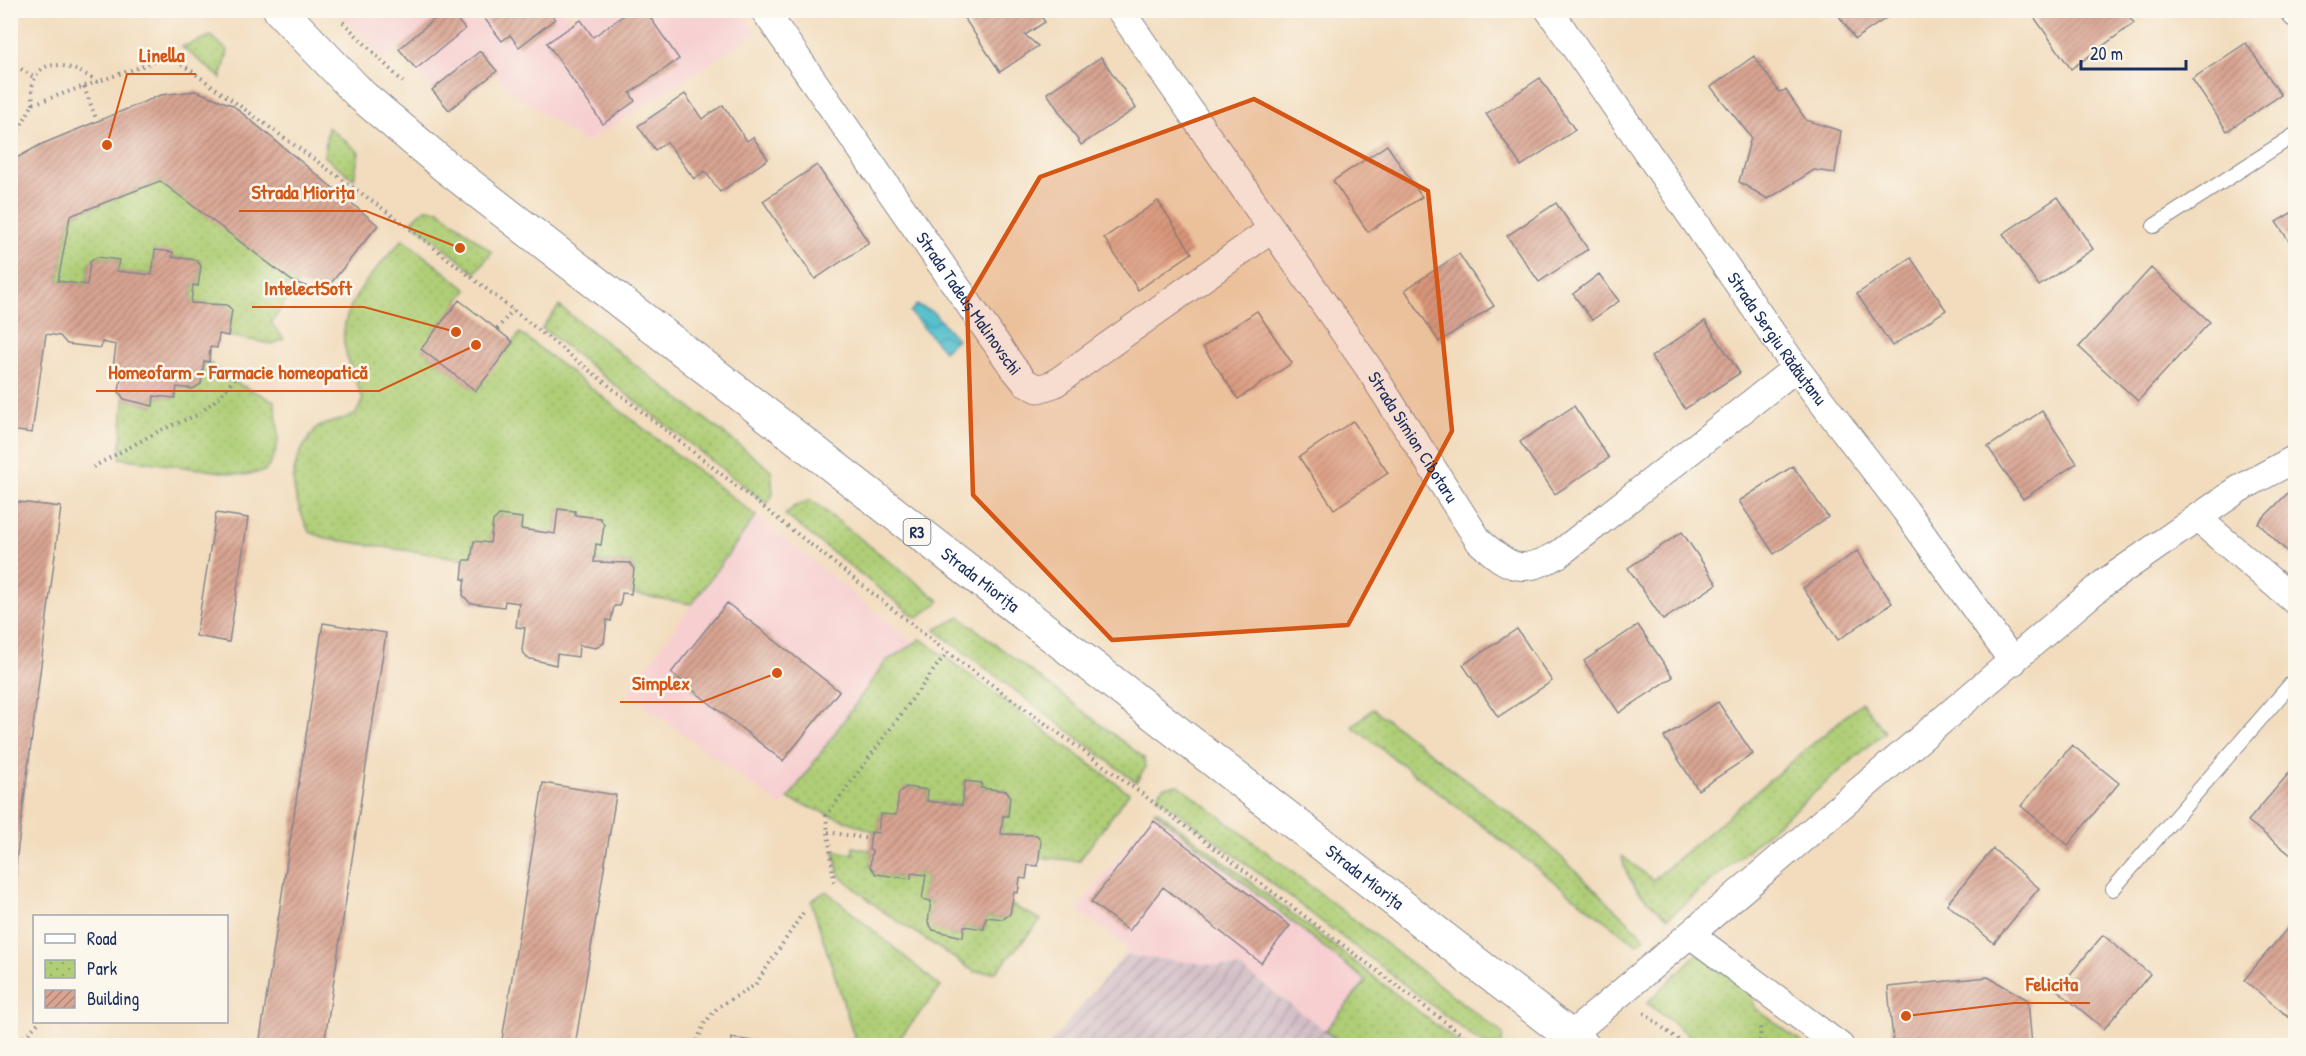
<svg xmlns="http://www.w3.org/2000/svg" width="2306" height="1056" font-family="'Patrick Hand',sans-serif">
  <style>
    .built { fill: #f7cfd1 }
    .industrial { fill: url(#industrial-furrows) }
    .park { fill: url(#park-dots); stroke: #657e6a; stroke-width: 1.5 }
    .water { fill: url(#water-waves); stroke: #367795; stroke-width: 1.5 }
    .building { fill: url(#building-hatch) }
    .lines { fill: none; stroke-linecap: round; stroke-linejoin: round }
    .lane-casing { stroke: #86868e; stroke-width: 16 }
    .street-casing { stroke: #86868e; stroke-width: 29 }
    .primary-casing { stroke: #86868e; stroke-width: 35 }
    .path { stroke: #86868e; stroke-width: 4; stroke-dasharray: 1.5 4.5; stroke-linecap: butt }
    .lane { stroke: #fff; stroke-width: 14 }
    .street { stroke: #fff; stroke-width: 27 }
    .primary { stroke: #fff; stroke-width: 33 }
    .marked { fill: #d45514; fill-opacity: 0.2; stroke: #d45514; stroke-width: 4.5; stroke-linejoin: round }
    .labels { text-anchor: middle; stroke-width: 5; stroke-linejoin: round; paint-order: stroke }
    .shield { fill: #fbf7ec; stroke: #5e6b89; stroke-width: 1.5 }
    .shield-label { font-size: 16px; font-weight: bold; fill: #1b2f5e }
    .street-label { font-size: 18px; fill: #1b2f5e; stroke: #fbf7ec }
    .leader { fill: none; stroke: #d45514; stroke-width: 2 }
    .callout-dot { fill: #d45514; stroke: #fbf7ec; stroke-width: 2 }
    .callout-label { font-size: 20px; text-anchor: middle; font-weight: bold; fill: #d45514; stroke: #fbf7ec; stroke-width: 5; stroke-linejoin: round; paint-order: stroke }
  </style>
  <defs>
    <pattern id="industrial-furrows" width="10" height="10" patternUnits="userSpaceOnUse" patternTransform="scale(1.5)"><rect width="10" height="10" fill="#d2bdc6"/><path d="M-1 1l2-2M0 10L10 0M9 11l2-2" fill="none" stroke="#aa9aa4"/></pattern>
    <pattern id="park-dots" width="8" height="8" patternUnits="userSpaceOnUse" patternTransform="scale(1.5)"><rect width="8" height="8" fill="#afce76"/><path d="M2 2h.1M6 6h.1" fill="none" stroke="#96b168" stroke-width="1.8" stroke-linecap="round"/></pattern>
    <pattern id="water-waves" width="16" height="10" patternUnits="userSpaceOnUse" patternTransform="scale(1.5)"><rect width="16" height="10" fill="#52bfcc"/><path d="M0 5q4-4 8 0t8 0" fill="none" stroke="#439ca9"/></pattern>
    <pattern id="building-hatch" width="6" height="6" patternUnits="userSpaceOnUse" patternTransform="scale(1.5)"><rect width="6" height="6" fill="#d9a492"/><path d="M-1 1l2-2M0 6l6-6M5 7l2-2" fill="none" stroke="#af867a"/></pattern>
  </defs>
  <rect width="100%" height="100%" fill="#fbf7ec"/>
  <filter id="ink" filterUnits="userSpaceOnUse"><feTurbulence type="fractalNoise" baseFrequency=".0167" numOctaves="2"/><feDisplacementMap in="SourceGraphic" scale="12" xChannelSelector="R" yChannelSelector="G"/><feConvolveMatrix kernelMatrix="1 2 1 2 8 2 1 2 1" color-interpolation-filters="sRGB"/></filter>
  <filter id="wash" filterUnits="userSpaceOnUse"><feTurbulence type="fractalNoise" baseFrequency=".008" numOctaves="4" result="noise"/><feDisplacementMap in="SourceGraphic" scale="24" xChannelSelector="R" yChannelSelector="G"/><feGaussianBlur stdDeviation="1.35" result="paint"/><feColorMatrix in="noise" values="0 0 0 0 0 0 0 0 0 0 0 0 0 0 0 0 0 1.4 0 .05"/><feComposite in="paint" operator="in"/></filter>
  <g filter="url(#wash)">
    <rect width="100%" height="100%" fill="#f2dcbd"/>
    <path class="built" d="M563,10L570,19L583,11H741L757,33L585,143L510,90L495,73L449,110L399,49L385,60L337,11Z
      M756,516L915,643L886,661L782,807L628,693Z
      M1154,811L1367,981L1325,1031L1242,968L1124,955L1125,945L1077,910Z"/>
    <path class="industrial" d="M1124,955L1241,968L1345,1045L1048,1046Z"/>
    <path class="park" d="M211,36L228,51L221,78L182,47Z
      M328,127L359,152L354,179L324,156Z
      M160,181L298,283L271,323L284,339L273,344L228,336L232,311L227,305L191,303L193,285H198L201,266L197,260L172,257L155,251L152,275L117,271L119,260L97,257L90,262L87,285L58,281L70,216Z
      M425,209L439,210L492,252L475,273L412,221Z
      M403,239L467,290L422,349L475,390L520,333L756,516L692,604L631,594L634,569L630,563L594,562L596,544L575,515V511L558,509L555,534L521,529L522,518L499,515L493,521L490,543L474,542L471,560L329,539L309,532C289,486 285,469 317,427L355,415L363,400C357,382 346,361 344,342C340,301 379,267 403,239Z
      M559,306L771,470L773,494L767,504L542,328Z
      M204,361L209,362L226,378L274,401C279,428 283,448 265,471L244,475L120,458L124,399L153,406L154,396L175,398L177,387L193,389L201,384Z
      M811,500L940,601L917,618L785,515L795,506Z
      M960,617L1144,758L1145,768L1136,782L935,630Z
      M921,639L1129,793L1079,861L1039,857L1037,835L1001,834L1003,816H1008L1010,796L1006,791L981,788V783L965,781L962,805L927,801L928,790L906,787L896,815L880,814L878,833L788,799L886,661Z
      M1862,702L1885,732L1668,918C1647,900 1626,885 1622,856L1653,880Z
      M1373,709L1536,833L1645,938L1637,945L1352,726Z
      M1179,785L1503,1034L1501,1045H1484L1157,796L1163,787Z
      M1157,810L1462,1045H1345L1325,1031L1366,981L1154,811Z
      M853,847L872,851L870,866L876,874L910,879L911,873L926,875L922,899L931,901L928,922L950,932V935L963,937L964,926L984,929L986,917L1003,919L1010,914L1012,905L1041,920L996,972H975L881,910L839,875L834,851L853,854Z
      M826,891L941,987L894,1045H857L811,901Z
      M1698,953L1750,988L1754,1007L1805,1045H1702L1647,1003Z"/>
    <path class="water" d="M917,305L933,312L957,339L944,351L910,312Z"/>
    <g id="blocks">
      <path class="building" d="M445,10H449L465,29L416,69L399,49Z
        M478,10H549L555,19L519,47L510,35L502,41Z
        M631,10H645L679,59L630,93L635,101L603,124L547,43L581,20L593,37Z
        M959,10H1037L1045,22L1025,35L1038,46L1000,72Z
        M1835,10H1898L1855,39Z
        M2029,10H2124L2134,23L2071,69Z
        M2246,43L2281,95L2227,131L2192,79Z
        M480,51L497,71L449,110L432,90Z
        M1754,56L1779,92L1786,90L1806,120L1841,131L1835,173L1814,170L1768,199L1739,182L1751,137L1711,87Z
        M1101,57L1136,108L1081,145L1047,93Z
        M1540,78L1575,130L1521,166L1486,114Z
        M196,91L232,105L378,225L323,293L292,281L160,181L70,216L58,281L87,285L90,262L97,257L119,260L117,271L152,275L155,250L173,252L172,257L197,260L201,266L198,286L193,285L191,303L227,305L232,310L228,336L219,334L217,348L210,347L209,362L204,361L201,384L193,389L177,387L175,398L154,396L153,406L124,399L119,392L122,370L113,368L116,345L102,342L101,348L67,344L60,336L46,334L32,433L10,430L11,161L42,144L161,95Z
        M685,94L702,119L723,105L747,141L753,137L768,159L720,192L705,171L694,179L667,142L655,150L638,126Z
        M1387,145L1422,197L1368,232L1333,181Z
        M817,165L869,243L815,279L763,201Z
        M2058,197L2093,249L2039,286L2003,234Z
        M1158,201L1192,253L1138,290L1104,238Z
        M1556,203L1588,249L1539,282L1507,236Z
        M2296,210V251L2276,222Z
        M1459,254L1494,306L1439,342L1405,290Z
        M1911,258L1946,310L1892,346L1857,294Z
        M2151,268L2210,322L2138,401L2079,347Z
        M1599,274L1619,301L1592,320L1573,294Z
        M459,300L513,342L476,391L421,349Z
        M1257,311L1292,363L1238,399L1203,347Z
        M1705,321L1740,373L1685,409L1651,357Z
        M1574,406L1609,458L1555,494L1520,442Z
        M2042,411L2077,463L2023,499L1988,447Z
        M1353,421L1388,473L1334,509L1299,457Z
        M1793,466L1828,517L1774,554L1739,501Z
        M2296,485V555L2293,557L2258,523Z
        M10,501L61,507L12,894H10Z
        M558,509L575,511V515L600,518L604,525L601,545L596,544L594,562L630,563L634,569L631,594L622,593L620,606H614L611,621L607,620L604,643L596,648L579,645L578,657L557,654L556,665L527,658L522,650L525,628L516,627L519,603L505,601L504,607L470,603L463,595L465,579H462L464,560H471L474,541L490,543L493,521L499,515L522,518L521,529L555,534Z
        M216,513L248,518L229,642L196,636Z
        M1682,532L1717,584L1663,620L1628,568Z
        M1857,551L1892,603L1838,640L1803,588Z
        M727,603L839,691L783,761L671,673Z
        M323,623L386,633L324,1046H259Z
        M1638,625L1673,677L1619,713L1584,661Z
        M1517,629L1552,681L1498,717L1463,665Z
        M1718,702L1753,754L1698,790L1664,737Z
        M2072,745L2119,783L2068,845L2021,806Z
        M2296,765V859L2248,821Z
        M965,781L982,783L981,788L1007,791L1010,796L1008,816H1003L1001,834L1037,835L1041,841L1038,866L1028,865L1026,879L1020,878L1018,893L1014,892L1010,914L1003,919L986,917L984,929L964,926L963,937L933,930L928,922L931,901L922,899L926,875L911,873V879L876,874L870,866L872,851L869,850L871,832L878,833L880,814L896,815L899,793L906,787L928,790L927,801L962,805Z
        M543,783L616,795L575,1046H501Z
        M1154,821L1290,926L1261,963L1163,887L1129,931L1091,902Z
        M1993,849L2039,888L1994,943L1947,904Z
        M2290,925L2296,930V1013L2291,1019L2244,980Z
        M2103,935L2150,974L2104,1029L2057,990Z
        M1988,977L2028,1000L2032,1046H1916L1915,1039L1893,1041L1888,987Z
        M732,1038L770,1044V1046H731Z"/>
    </g>
  </g>
  <g filter="url(#ink)">
    <use href="#blocks" fill-opacity="0" stroke="#86868e" stroke-width="1.5"/>
    <g class="lines">
      <g class="lane-casing">
        <path id="lane" d="M2154,226L2296,134
          M2113,889L2296,678"/>
      </g>
      <g class="street-casing">
        <g id="street">
          <path id="s1" d="M764,10L1012,366L1025,382L1038,389L1054,384L1272,229"/>
          <path id="s2" d="M1120,10L1368,367L1479,541C1510,569 1522,575 1559,554L1796,368"/>
          <path id="s3" d="M1549,10L1796,368L1905,510L2013,662"/>
          <path d="M2293,10L2296,14"/>
          <path d="M2197,518L2296,602"/>
          <path d="M1691,935L1840,1046"/>
          <path d="M1570,1036L2104,583L2239,489L2296,458"/>
        </g>
      </g>
      <g class="primary-casing">
        <g id="primary">
          <path id="s4" d="M280,10L361,95L445,166L1583,1046"/>
        </g>
      </g>
      <path class="path" d="M343,22L403,82
        M21,69L36,79
        M84,87L97,121
        M33,104C33,98 31,90 33,84C41,50 80,70 98,82
        M10,145L33,104L160,60L170,59L183,65L400,221L947,652L1145,796L1477,1046
        M497,329L513,310
        M93,467L159,431L199,414L219,397L244,367
        M828,832L870,839
        M834,882L826,816L947,652
        M1644,1013L1686,1046
        M16,1046L39,1022
        M695,1046L704,1024L718,1007L755,985L805,910
        M1757,1046L1761,1038L1760,1027"/>
      <use href="#lane" class="lane"/>
      <use href="#street" class="street"/>
      <use href="#primary" class="primary"/>
    </g>
  </g>
  <path class="marked" d="M1254,99L1428,191L1452,431L1348,625L1112,640L973,495L967,301L1040,177Z"/>
  <g class="labels">
    <rect class="shield" x="903.5" y="519" width="27" height="26" rx="4.5"/>
    <g class="shield-label">
      <text x="917" y="538">R3</text>
    </g>
    <g class="street-label">
      <text dy="6" stroke="none"><textPath href="#s1" startOffset="358">Strada Tadeuș Malinovschi</textPath></text>
      <text dy="6" stroke="none"><textPath href="#s3" startOffset="400">Strada Sergiu Rădăuțanu</textPath></text>
      <text dy="6" stroke="none"><textPath href="#s2" startOffset="518">Strada Simion Cibotaru</textPath></text>
      <text dy="6" stroke="none"><textPath href="#s4" startOffset="904">Strada Miorița</textPath></text>
      <text dy="6" stroke="none"><textPath href="#s4" startOffset="1390">Strada Miorița</textPath></text>
    </g>
  </g>
  <path class="leader" d="M107 145L127 74H196M460 248L366 211H239M456 332L364 307H252M476 345L379 391H96M777 673L702 702H620M1906 1016L2014 1003H2090"/>
  <g class="callout-dot">
    <circle cx="107" cy="145" r="6"/>
    <circle cx="460" cy="248" r="6"/>
    <circle cx="456" cy="332" r="6"/>
    <circle cx="476" cy="345" r="6"/>
    <circle cx="777" cy="673" r="6"/>
    <circle cx="1906" cy="1016" r="6"/>
  </g>
  <g class="callout-label">
    <text x="162" y="62">Linella</text>
    <text x="303" y="199">Strada Miorița</text>
    <text x="308" y="295">IntelectSoft</text>
    <text x="238" y="379">Homeofarm - Farmacie homeopatică</text>
    <text x="661" y="690">Simplex</text>
    <text x="2052" y="991">Felicita</text>
  </g>
  <rect width="2306" height="1056" fill="none" stroke="#fbf7ec" stroke-width="36"/>
  <rect x="33" y="915" width="195" height="108" fill="#fbf7ec" stroke="#a1a7b3" stroke-width="1.5"/>
  <rect x="45" y="934" width="30" height="9" fill="#ffffff" stroke="#a1a7b3" stroke-width="1.5"/>
  <text x="87" y="945" font-size="18" fill="#1b2f5e">Road</text>
  <rect x="45" y="960" width="30" height="18" fill="url(#park-dots)" stroke="#a1a7b3" stroke-width="1.5"/>
  <text x="87" y="975" font-size="18" fill="#1b2f5e">Park</text>
  <rect x="45" y="990" width="30" height="18" fill="url(#building-hatch)" stroke="#a1a7b3" stroke-width="1.5"/>
  <text x="87" y="1005" font-size="18" fill="#1b2f5e">Building</text>
  <path d="M2081 60v9h105v-9" fill="none" stroke="#1b2f5e" stroke-width="3"/>
  <text x="2090" y="60" font-size="18" fill="#1b2f5e" stroke="#fbf7ec" stroke-width="4.5" paint-order="stroke">20 m</text>
</svg>
